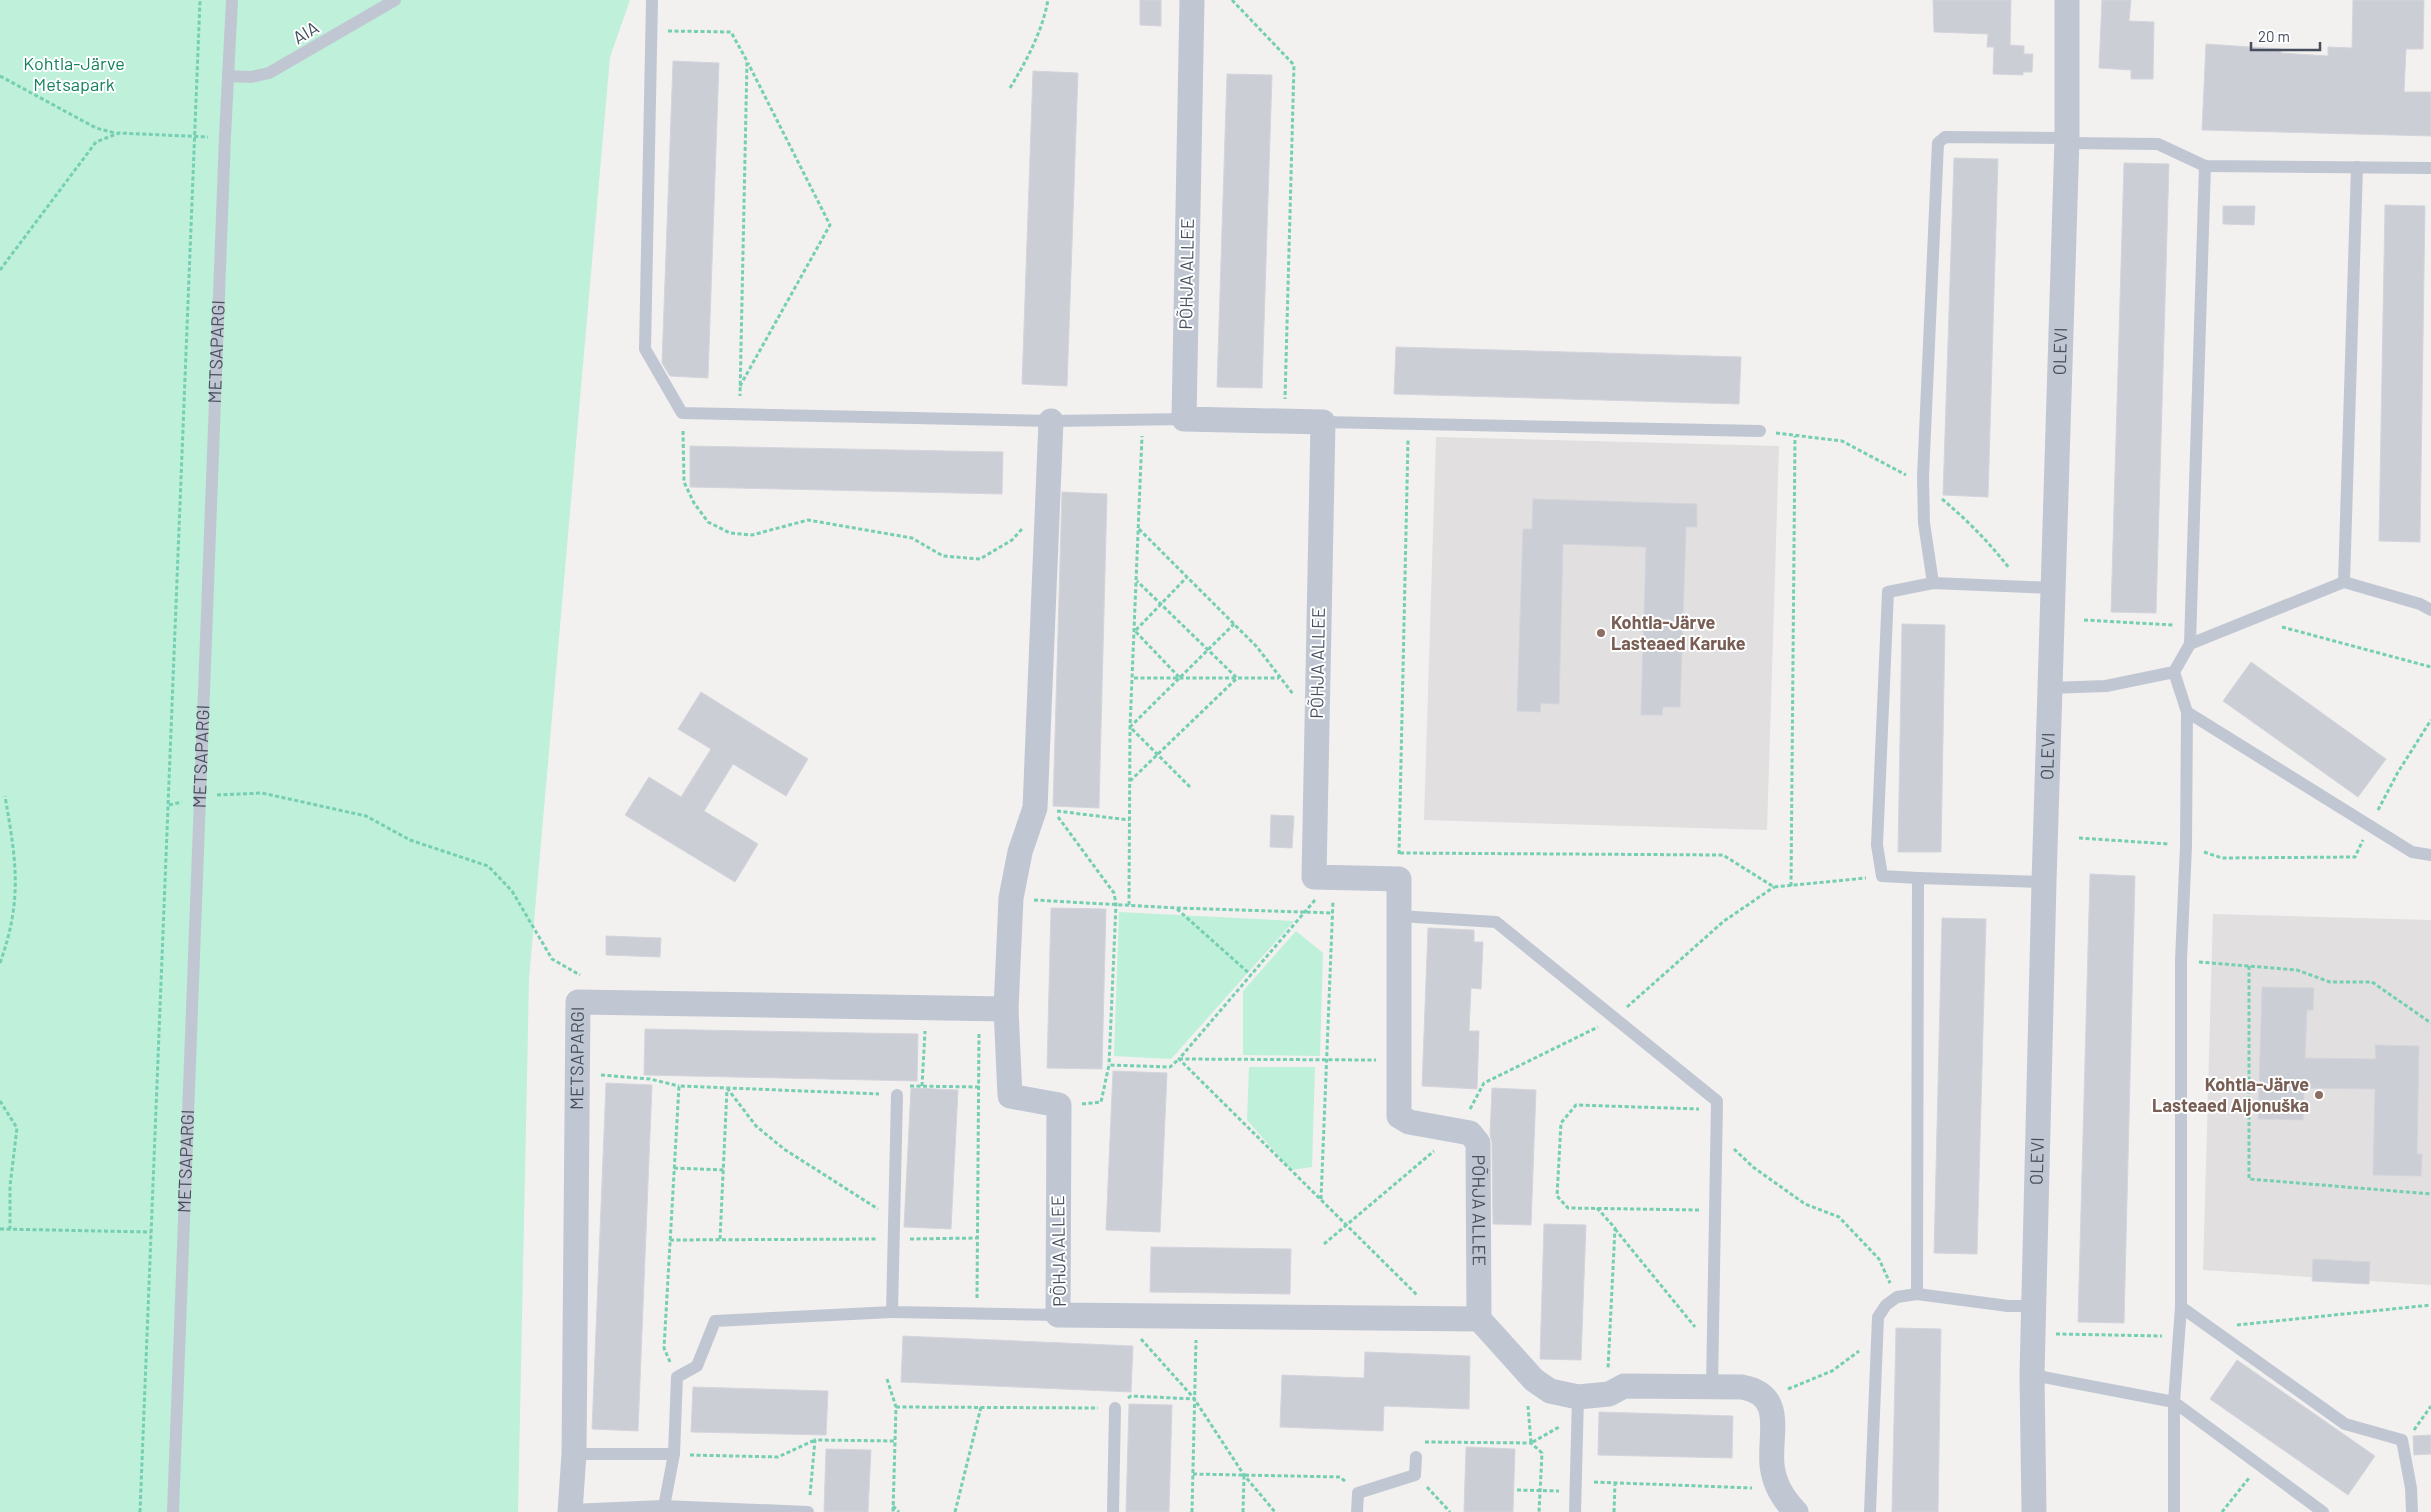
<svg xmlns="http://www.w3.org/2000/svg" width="2431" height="1512" font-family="Barlow,sans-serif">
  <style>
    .education { fill: #e1dfdf }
    .green { fill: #bef0da }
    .building { fill: #ccced6; stroke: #d4d5dc }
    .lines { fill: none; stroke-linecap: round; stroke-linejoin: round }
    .path { stroke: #75cfb2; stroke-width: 3; stroke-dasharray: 4 2.5; stroke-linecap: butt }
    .service { stroke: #c0c7d2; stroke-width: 12 }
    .minor { stroke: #c0c7d2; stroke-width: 25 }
    .education-dot { fill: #8d6e63; stroke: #fff; stroke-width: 2 }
    .labels { text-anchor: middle; stroke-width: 4; stroke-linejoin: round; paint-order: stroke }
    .street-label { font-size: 18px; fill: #474f5e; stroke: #fff }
    .park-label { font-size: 18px; fill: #15825e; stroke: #fff }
    .education-label { font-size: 18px; font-weight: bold; fill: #785e54; stroke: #fff; text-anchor: start }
  </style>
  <rect width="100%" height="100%" fill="#f3f0f0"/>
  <path class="education" d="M1436,437L1779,446L1767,830L1424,820Z
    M2213,914L2431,920V1285L2203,1270Z"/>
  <path class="green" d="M0,0H630L610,57L529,979L518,1512H0Z
    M1119,912L1294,921L1171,1059L1114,1056Z
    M1296,931L1323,953L1320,1056L1243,1055V991Z
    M1249,1067H1315L1312,1167L1291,1170L1247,1120Z"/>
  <path class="building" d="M1140,0H1161V26L1140,25Z
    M1933,0H2011L2010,45L2024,46V54H2033L2032,72H2023V75L1993,74L1994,47H1987L1988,34L1934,32Z
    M2102,0H2131L2129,21L2154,22L2153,79H2131V70L2099,68Z
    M2353,0H2424L2423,49H2406L2404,92H2431V136L2202,130L2206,44L2281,49V53L2328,56V47L2352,48Z
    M673,61L719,63L708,378L670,376L662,363Z
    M1033,71L1078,73L1067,386L1022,384Z
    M1227,74L1272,75L1262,388L1217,387Z
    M1954,158L1998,159L1988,497L1943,495Z
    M2124,163L2169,164L2156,613L2111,612Z
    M2385,205L2425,206L2420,542L2379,541Z
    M2223,206H2255L2254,225L2223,224Z
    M1396,347L1741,357L1739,404L1394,394Z
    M690,446L1003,452L1002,494L690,487Z
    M1062,492L1107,494L1099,808L1053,806Z
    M1533,499L1697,504V527H1686L1680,707H1663L1662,715H1641L1646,547L1563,544L1559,704L1541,703L1540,712L1517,711L1523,529H1532Z
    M1902,624L1945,625L1941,852H1898Z
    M2251,662L2386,759L2358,797L2223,701Z
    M701,692L808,759L786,796L733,764L704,811L758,844L735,882L625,815L649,777L681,797L711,749L678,729Z
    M1271,815L1294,816L1292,848L1270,847Z
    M2090,874L2135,876L2124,1323L2078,1322Z
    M1051,908L1106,909L1102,1069L1047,1068Z
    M1942,918L1986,919L1977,1254L1934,1253Z
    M1428,928L1474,930V942H1483L1481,989L1471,988L1469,1031H1479L1477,1089L1422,1086Z
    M606,936L661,938L660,957L606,955Z
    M2262,987L2314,988L2313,1010H2307L2305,1058L2376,1059L2375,1045L2419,1046L2417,1154H2422L2421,1176L2373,1175L2375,1089L2304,1088L2303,1120L2258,1119Z
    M645,1029L918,1034L917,1081L644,1075Z
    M1113,1071L1167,1073L1160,1232L1106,1230Z
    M606,1083L652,1085L638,1431L592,1429Z
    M911,1088L958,1090L951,1229L904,1227Z
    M1492,1088L1536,1090L1531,1225L1493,1224L1492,1143L1490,1135Z
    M1544,1224L1586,1225L1581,1360L1540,1359Z
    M1151,1247L1291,1249L1290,1294L1150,1292Z
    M2313,1259L2370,1262L2369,1284L2312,1281Z
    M1896,1328L1941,1329L1938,1512H1892Z
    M903,1336L1133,1346L1131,1392L901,1382Z
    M1365,1352L1470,1356L1469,1409L1384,1406L1383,1431L1280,1427L1282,1375L1364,1378Z
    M2237,1360L2375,1456L2348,1495L2210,1399Z
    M693,1387L828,1391L826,1435L691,1432Z
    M1129,1404L1172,1405L1169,1512H1126Z
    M1599,1412L1733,1416L1732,1458L1598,1455Z
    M2431,1435V1454L2414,1455L2413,1436Z
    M1466,1447L1515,1449L1513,1512H1464Z
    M826,1449L871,1450L868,1512H824Z"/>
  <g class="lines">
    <path class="path" d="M1232,0L1294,65L1285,399
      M668,31L731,32L747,61L740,396
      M0,76L96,128L115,133
      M1010,88C1027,60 1042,32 1048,0
      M0,270L96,142L119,133L208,137
      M740,386L830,225L748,63
      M683,431L684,482L694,503L708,522L730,533L752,535L808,520L912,538L943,556L980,559L1012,540L1022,529
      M1776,433L1842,441L1906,475
      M1942,499C1967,520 1989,542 2009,568
      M1139,529L1257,647L1293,694
      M2084,620L2173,625
      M2282,627L2431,667
      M1179,677L1135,631L1187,577
      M1134,678H1279
      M1130,781L1237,678L1137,581
      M1190,787L1130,727L1234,624
      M217,795L262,793L366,816L410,840L488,866L512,891L552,959L580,975
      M169,805L182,802
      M2378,810L2398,772L2431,720
      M1057,811L1129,820
      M1058,817L1114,893L1116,904L1109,1065
      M2079,838L2169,844
      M2204,852L2222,858L2355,857L2363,840
      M1400,853L1723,855L1774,887L1866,878
      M1399,854L1408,440
      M1791,886L1795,436
      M1034,900L1177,908L1333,913
      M1315,900L1179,1059L1417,1295
      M1129,905L1130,727L1142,436
      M1177,909L1251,975
      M2199,962L2297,970L2330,982H2372L2431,1023
      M0,963C23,899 16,860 5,796
      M2249,966V1179L2431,1194
      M1627,1007L1724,921L1774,887
      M601,1075L650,1079L679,1086
      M910,1086L979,1087
      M922,1086L925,1031
      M727,1088L756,1126L784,1149L878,1209
      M0,1101L17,1128L10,1186V1229
      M1082,1104L1101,1102L1109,1065L1170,1067L1179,1059L1376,1060
      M1470,1109L1484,1083L1598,1027
      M1734,1149L1753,1167L1805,1204L1839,1217L1879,1259L1890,1283
      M674,1168L724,1170
      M1321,1199L1333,901
      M1597,1208L1615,1228L1608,1369
      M1699,1210L1568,1208L1557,1196L1561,1123L1576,1105L1699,1109
      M0,1229L151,1232
      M1615,1229L1695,1327
      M720,1239L727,1089
      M910,1239L977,1238
      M670,1240L877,1239
      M1324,1244L1434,1151
      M977,1298L979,1032
      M2237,1325L2431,1305
      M2056,1334L2162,1336
      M1141,1339L1193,1397L1244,1475L1275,1512
      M670,1362L664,1348L679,1086L879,1094
      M887,1379L896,1407L893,1512
      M1788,1389L1832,1371L1859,1351
      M1128,1398L1131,1396L1195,1399
      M1528,1406L1531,1443L1559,1427
      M896,1407L1098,1408
      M2414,1430L2431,1406
      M1425,1442L1531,1443L1542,1453L1539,1512
      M690,1455L778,1457L815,1440
      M1193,1474L1340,1477L1346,1482
      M1594,1482L1752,1488
      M1427,1487L1450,1512
      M1517,1490L1559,1491
      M810,1495L815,1440L895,1441
      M893,1506L899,1512
      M140,1512L200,0
      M955,1512L981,1407
      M1192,1512L1196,1340
      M1243,1512L1244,1476
      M1614,1512L1615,1483
      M2222,1512L2249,1478"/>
    <g class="service">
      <path d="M652,0L645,349L682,413L1051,421L1184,419"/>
      <path d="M228,76L251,77L269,73L395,0"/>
      <path d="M2067,143L2158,144L2205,166L2431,168"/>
      <path d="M1323,422L1760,431"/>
      <path d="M2344,582L2357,167"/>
      <path d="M1933,583L1924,523L1923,477L1938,143L1945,137L2067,138"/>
      <path d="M2190,644L2205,166"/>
      <path d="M2174,672L2187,712L2412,852L2431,855"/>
      <path d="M2050,688L2106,686L2174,672L2190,644L2344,582L2420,604L2431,610"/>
      <path d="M1918,878L1882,876L1877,845L1888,592L1933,583L2053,588"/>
      <path d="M1399,916L1496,922L1717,1101L1712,1387"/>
      <path d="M897,1095L892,1312L1058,1315"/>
      <path d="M1917,1294L1918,878L2044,882"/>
      <path d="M2181,1307L2345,1424L2402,1440L2411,1488L2412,1512"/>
      <path d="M2032,1375L2174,1402L2323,1512"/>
      <path d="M574,1454H674L677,1377L697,1366L715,1321L892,1312"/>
      <path d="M570,1510L663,1506L808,1512"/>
      <path id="s1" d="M173,1512L225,136L232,0"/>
      <path d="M663,1512L674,1454"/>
      <path d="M1113,1512L1115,1408"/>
      <path d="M1357,1512L1358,1493L1415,1475L1416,1457"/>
      <path d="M1575,1512L1578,1397"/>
      <path d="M1870,1512L1878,1317L1886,1305L1897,1297L1917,1294L2008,1306H2034"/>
      <path d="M2174,1512V1402L2181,1307V960L2186,846L2187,712"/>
    </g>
    <g class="minor">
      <path id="s2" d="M1192,0L1184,419L1323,422L1314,877L1399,879V1116L1409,1122L1470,1133L1478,1143L1479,1319L1534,1380L1550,1391L1578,1397L1609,1394L1624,1386L1742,1387C1786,1395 1769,1433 1772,1465C1774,1484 1783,1499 1796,1512"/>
      <path d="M1051,421L1035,808L1020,852L1011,898L1006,1009L1010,1096L1059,1105L1058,1315L1479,1319"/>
      <path id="s3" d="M570,1512L574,1454L578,1002L1006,1009"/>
      <path id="s4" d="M2034,1512L2032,1375L2044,882L2067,138V0"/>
    </g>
  </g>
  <g class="education-dot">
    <circle cx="1601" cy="633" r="5"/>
    <circle cx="2319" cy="1095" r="5"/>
  </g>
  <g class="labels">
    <g class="street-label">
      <text transform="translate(306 33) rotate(-31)" y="6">AIA</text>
      <text transform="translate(1187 274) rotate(-89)" y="6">PÕHJA ALLEE</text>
      <text dy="6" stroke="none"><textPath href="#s1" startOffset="1161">METSAPARGI</textPath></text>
      <text dy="6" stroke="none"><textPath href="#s4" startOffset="1161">OLEVI</textPath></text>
      <text transform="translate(1318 663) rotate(-89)" y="6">PÕHJA ALLEE</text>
      <text dy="6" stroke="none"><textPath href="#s1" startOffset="756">METSAPARGI</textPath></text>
      <text dy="6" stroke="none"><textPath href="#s4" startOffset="756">OLEVI</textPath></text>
      <text dy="6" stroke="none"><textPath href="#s3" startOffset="454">METSAPARGI</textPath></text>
      <text dy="6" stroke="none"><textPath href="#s1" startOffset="351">METSAPARGI</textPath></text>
      <text dy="6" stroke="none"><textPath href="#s4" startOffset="351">OLEVI</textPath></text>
      <text dy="6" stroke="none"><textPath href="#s2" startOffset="1489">PÕHJA ALLEE</textPath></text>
      <text transform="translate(1059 1251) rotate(-91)" y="6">PÕHJA ALLEE</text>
    </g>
    <g class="park-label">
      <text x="74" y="70">Kohtla-Järve<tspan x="74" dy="21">Metsapark</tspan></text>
    </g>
    <g class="education-label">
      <text x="1611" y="629">Kohtla-Järve<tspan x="1611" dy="21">Lasteaed Karuke</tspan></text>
      <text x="2309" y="1091" text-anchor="end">Kohtla-Järve<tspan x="2309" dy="21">Lasteaed Aljonuška</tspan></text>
    </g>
  </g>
  <path d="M2251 42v8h69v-8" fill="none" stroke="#474f5e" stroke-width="2.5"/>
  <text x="2258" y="42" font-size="15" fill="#474f5e" stroke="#ffffff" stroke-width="4" paint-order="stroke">20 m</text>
</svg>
